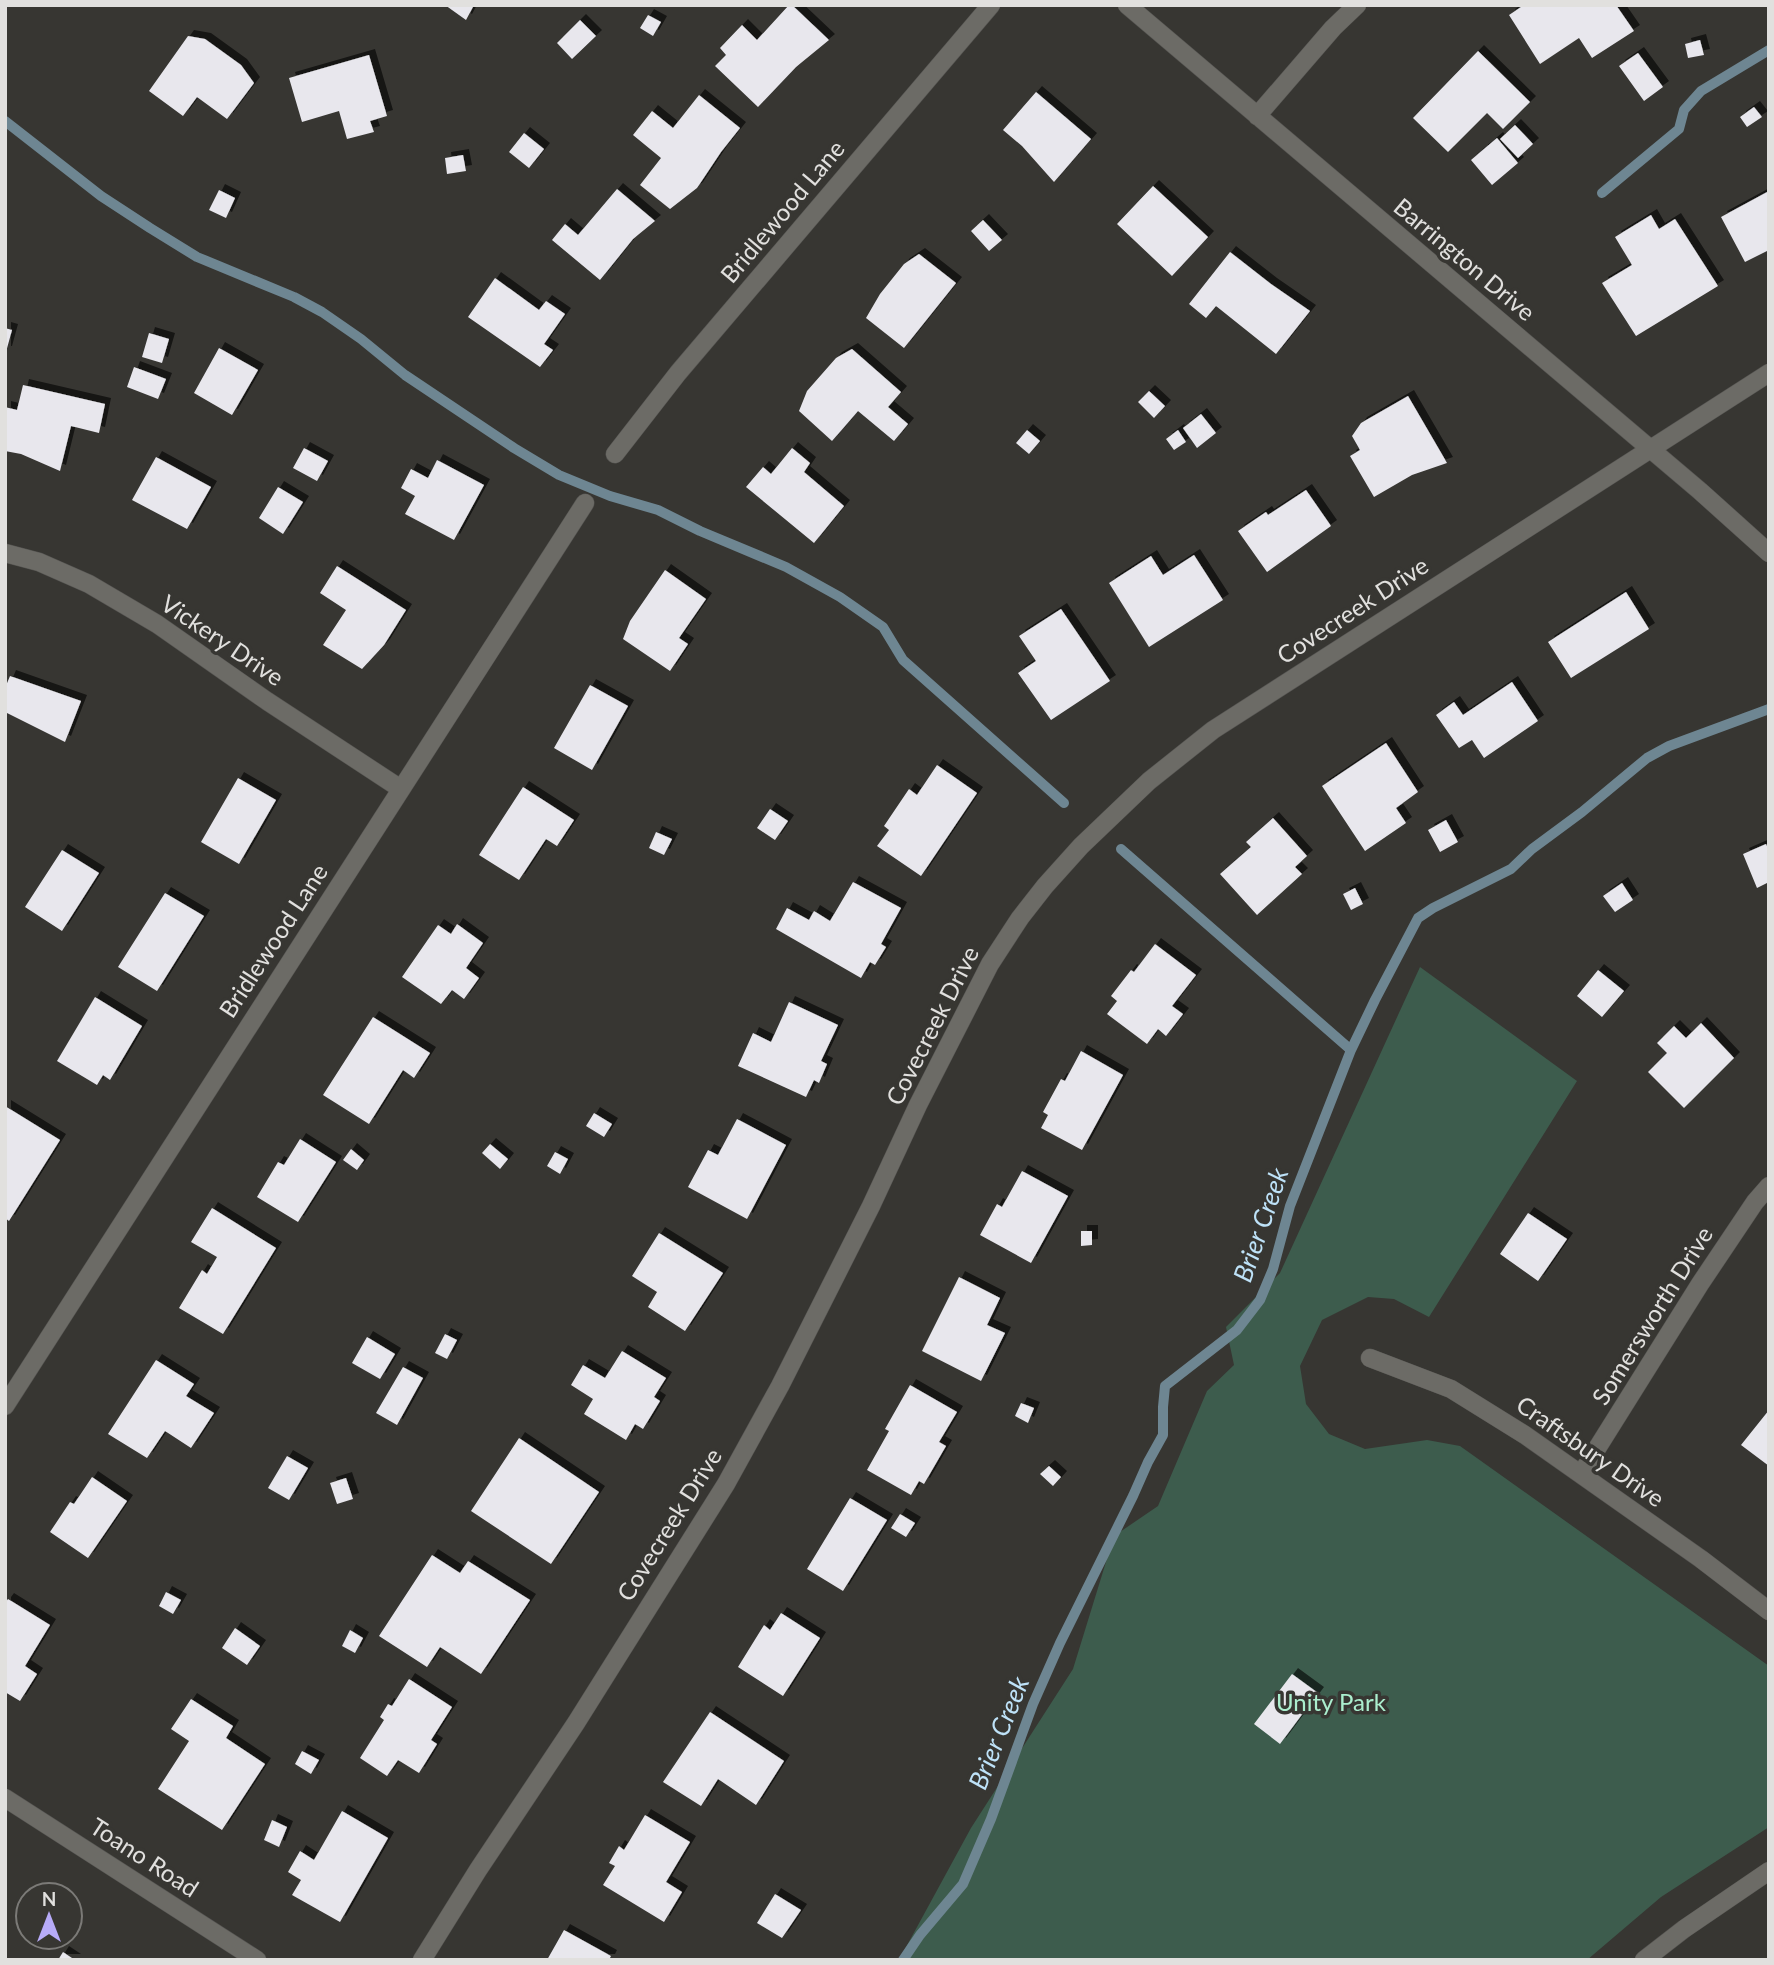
<svg xmlns="http://www.w3.org/2000/svg" width="1774" height="1965" font-family="Lato,sans-serif">
  <style>
    .green { fill: #3d5c4d }
    .lines { fill: none; stroke-linecap: round; stroke-linejoin: round }
    .stream { stroke: #6e8692; stroke-width: 10 }
    .building { fill: #e8e7ed; filter: url(#shadow) }
    .minor-casing { stroke: #555451; stroke-width: 19 }
    .minor { stroke: #6c6b66; stroke-width: 18 }
    .labels { text-anchor: middle; stroke-width: 7; stroke-linejoin: round; paint-order: stroke }
    .street-label { font-size: 24px; fill: #e1e0de; stroke: #373632 }
    .park-label { font-size: 24px; fill: #abeece; stroke: #373632 }
    .water-label { font-size: 26px; font-style: italic; fill: #bee2f8; stroke: #373632 }
  </style>
  <defs>
    <filter id="shadow"><feDropShadow dx="6" dy="-6" stdDeviation="0" flood-color="#0009"/></filter>
  </defs>
  <rect width="100%" height="100%" fill="#373632"/>
  <path class="green" d="M1420,967L1577,1081L1429,1317L1394,1299L1368,1297L1322,1320L1300,1366L1306,1404L1329,1434L1365,1449L1427,1440L1460,1446L1769,1666V1827L1661,1897L1587,1960H899L971,1828L1073,1669L1114,1536L1158,1506L1207,1391L1234,1365L1226,1327L1280,1273Z"/>
  <g class="lines">
    <path class="stream" d="M5,121L101,196L150,228L197,257L294,297L322,312L361,339L405,375L514,448L559,475L610,496L658,510L700,531L786,567L840,597L883,627L903,660L1064,803
      M1602,193L1679,129L1684,110L1701,91L1769,50
      M1121,849L1351,1050
      M903,1960L920,1935L963,1884L991,1819L1033,1704L1060,1643L1133,1496L1148,1462L1163,1435V1407L1165,1386L1237,1330L1260,1300L1273,1269L1290,1206L1351,1050L1375,1000L1418,918L1433,908L1511,869L1532,849L1582,812L1647,758L1669,746L1769,709"/>
  </g>
  <path class="building" d="M445,5H474L466,20Z
    M789,5H792L829,40L796,67L758,107L715,66L726,55L720,48L742,25L757,40Z
    M1524,5H1616L1634,31L1592,58L1579,38L1540,64L1509,15Z
    M648,15L661,22L653,36L640,28Z
    M580,20L596,36L572,59L557,43Z
    M188,36L205,39L241,65L254,83L227,119L197,97L183,116L149,91Z
    M1700,40L1704,55L1688,58L1685,44Z
    M1478,51L1530,102L1503,129L1487,113L1448,152L1413,118Z
    M1638,53L1663,87L1644,101L1619,66Z
    M369,55L387,116L370,121L374,132L347,139L339,111L302,122L289,78Z
    M1036,92L1091,139L1054,182L1022,146L1003,130Z
    M699,95L740,128L721,152L697,188L670,209L640,185L661,158L633,135L652,111L673,128Z
    M1754,107L1762,117L1747,127L1740,117Z
    M1515,125L1533,144L1518,158L1500,139Z
    M524,133L544,149L529,168L509,152Z
    M1497,138L1518,163L1492,185L1471,160Z
    M463,155L466,171L447,174L445,158Z
    M1153,186L1208,237L1172,276L1117,224Z
    M617,189L655,221L633,239L600,280L552,240L565,224L578,235Z
    M219,190L235,198L226,218L209,210Z
    M1769,191V250L1745,262L1721,217Z
    M1651,215L1659,229L1675,219L1718,286L1636,336L1602,283L1632,265L1615,237Z
    M983,220L1002,240L989,251L971,231Z
    M1230,252L1271,284L1310,311L1276,354L1216,306L1206,318L1189,304Z
    M919,254L956,283L904,348L866,318L880,294L904,264Z
    M495,278L539,310L546,301L565,314L544,344L553,350L540,367L468,317Z
    M5,328L12,330L6,352H5Z
    M149,333L169,339L162,363L142,357Z
    M219,348L258,370L232,415L194,393Z
    M852,349L901,392L888,407L908,424L894,441L858,411L832,441L799,411L807,391L836,358Z
    M134,367L166,379L158,399L127,387Z
    M23,385L105,404L99,433L71,426L60,471L21,454L5,451V407L17,410Z
    M1149,391L1165,406L1154,418L1138,402Z
    M1408,396L1447,463L1412,475L1374,497L1350,456L1360,450L1352,436L1361,423Z
    M1201,414L1216,433L1197,448L1183,428Z
    M1027,430L1040,441L1029,454L1016,443Z
    M1178,430L1186,442L1174,450L1166,439Z
    M304,448L328,461L317,481L293,468Z
    M792,448L810,463L804,472L844,506L814,543L746,487L763,467L771,474Z
    M156,457L211,487L187,529L132,500Z
    M437,460L484,485L454,540L405,514L415,496L401,488L411,469L428,478Z
    M278,487L303,502L283,534L259,518Z
    M1306,490L1331,526L1267,572L1238,531L1266,512L1268,515Z
    M1194,555L1223,600L1149,647L1109,583L1151,556L1163,575Z
    M337,566L406,610L384,645L362,669L323,645L346,610L320,593Z
    M665,570L706,599L679,638L688,644L670,671L623,639L630,621Z
    M1626,592L1649,629L1571,678L1548,642Z
    M1061,609L1110,681L1051,720L1018,673L1036,661L1019,636Z
    M10,676L81,701L65,742L5,712V688Z
    M1512,682L1538,721L1484,758L1472,740L1459,748L1436,715L1454,702L1463,715Z
    M590,685L628,706L592,770L554,748Z
    M1386,743L1418,792L1396,808L1406,823L1365,851L1322,786Z
    M937,765L977,793L921,876L877,846L889,830L884,826L909,789L917,795Z
    M238,778L276,800L239,864L201,842Z
    M523,787L574,820L557,846L546,839L519,880L479,855Z
    M770,809L788,821L775,840L757,828Z
    M1273,818L1307,856L1295,867L1302,874L1257,915L1220,874L1251,847L1246,842Z
    M1446,820L1458,842L1440,852L1428,830Z
    M656,832L672,839L664,855L649,848Z
    M1766,844L1769,851V882L1757,888L1743,854Z
    M62,850L99,873L62,931L25,907Z
    M853,882L901,908L881,944L886,947L875,965L870,962L861,978L776,929L787,908L809,920L814,911L830,921Z
    M1622,883L1633,900L1615,912L1603,896Z
    M1355,888L1363,904L1351,910L1343,894Z
    M165,893L204,916L157,991L118,967Z
    M457,924L483,943L466,968L479,978L464,999L452,990L441,1004L402,977L438,925L451,934Z
    M1155,944L1196,975L1172,1006L1183,1014L1166,1036L1158,1029L1147,1044L1107,1014L1117,1001L1111,996L1131,970L1134,972Z
    M1598,970L1624,991L1602,1017L1577,996Z
    M95,997L142,1026L110,1080L103,1075L97,1085L57,1061Z
    M789,1002L838,1025L821,1061L827,1064L819,1083L814,1080L806,1097L738,1066L753,1033L771,1042Z
    M373,1017L430,1053L414,1078L403,1070L369,1124L323,1095Z
    M1701,1023L1734,1058L1684,1108L1648,1072L1667,1053L1657,1043L1674,1026L1686,1038Z
    M1081,1051L1123,1075L1082,1150L1041,1128L1048,1115L1043,1112L1061,1079L1065,1081Z
    M5,1106L60,1140L9,1221L5,1218Z
    M594,1113L612,1124L604,1137L586,1126Z
    M737,1119L786,1145L747,1219L688,1187L708,1150L718,1155Z
    M300,1139L336,1162L298,1222L257,1197L278,1162L284,1165Z
    M490,1144L508,1159L500,1169L482,1153Z
    M351,1149L364,1160L357,1170L343,1160Z
    M555,1152L568,1159L560,1174L547,1166Z
    M1022,1171L1068,1196L1031,1263L980,1235L997,1204L1002,1207Z
    M212,1208L276,1248L223,1334L179,1308L202,1270L207,1274L217,1257L191,1242Z
    M1528,1213L1567,1239L1538,1281L1500,1254Z
    M1081,1231H1092V1245L1081,1246Z
    M659,1233L723,1273L685,1331L648,1307L657,1292L632,1276Z
    M959,1277L1000,1298L987,1325L1005,1333L981,1381L922,1351Z
    M445,1334L457,1340L447,1359L435,1353Z
    M367,1337L395,1354L380,1379L352,1363Z
    M622,1351L666,1378L654,1397L660,1401L643,1429L635,1424L626,1440L584,1414L593,1399L571,1385L583,1365L605,1378Z
    M156,1360L194,1384L186,1396L214,1413L191,1448L165,1431L147,1458L108,1434Z
    M403,1367L423,1378L397,1425L376,1413Z
    M910,1385L957,1412L939,1442L946,1446L924,1484L919,1481L911,1495L867,1470L889,1431L885,1429Z
    M1021,1403L1034,1408L1028,1423L1015,1416Z
    M1769,1410V1466L1741,1445Z
    M519,1438L599,1492L551,1564L471,1511Z
    M287,1456L308,1468L289,1500L268,1488Z
    M1049,1466L1061,1477L1053,1486L1040,1474Z
    M92,1477L127,1501L88,1558L50,1532L70,1502L74,1504Z
    M346,1478L353,1499L337,1504L330,1483Z
    M850,1498L887,1520L843,1591L807,1569Z
    M900,1514L915,1523L906,1537L891,1528Z
    M432,1555L460,1573L468,1561L530,1600L481,1674L440,1647L427,1667L379,1636Z
    M166,1592L181,1600L173,1614L159,1606Z
    M8,1599L50,1625L25,1666L37,1674L20,1701L5,1692V1603Z
    M781,1613L820,1638L783,1696L738,1667L764,1625L770,1630Z
    M235,1628L260,1646L247,1665L222,1648Z
    M350,1630L363,1638L355,1653L342,1646Z
    M1292,1674L1318,1693L1280,1744L1254,1724Z
    M409,1679L452,1707L431,1740L437,1744L419,1773L398,1760L387,1776L360,1758L384,1720L380,1717L388,1704L392,1706Z
    M191,1699L233,1726L226,1738L265,1764L222,1830L158,1789L189,1741L171,1729Z
    M710,1712L784,1761L756,1805L718,1779L701,1806L663,1782Z
    M302,1751L319,1760L311,1774L295,1764Z
    M342,1811L388,1838L340,1922L292,1895L301,1880L288,1872L300,1851L314,1860Z
    M645,1815L690,1842L666,1882L682,1892L664,1922L603,1885L615,1866L609,1863L619,1846L624,1850Z
    M272,1820L287,1827L279,1847L264,1840Z
    M775,1894L801,1910L782,1938L757,1923Z
    M564,1930L611,1956L609,1960H547Z
    M63,1952L75,1960H58Z"/>
  <g class="lines">
    <g class="minor-casing">
      <path id="minor" d="M1127,5L1700,491L1769,553
        M1257,116L1333,28L1357,5
        M615,454L678,373L991,5
        M5,553L39,562L89,584L157,624L267,701L401,789
        M1370,1358L1451,1389L1525,1435L1701,1559L1769,1611
        M5,1406L585,503
        M1581,1474L1700,1284L1755,1202L1769,1186
        M5,1798L257,1960
        M422,1960L478,1870L576,1723L726,1484L780,1386L871,1206L918,1105L990,964L1020,918L1045,886L1081,846L1149,781L1213,730L1769,373
        M1644,1960L1684,1929L1769,1871"/>
    </g>
    <use href="#minor" class="minor"/>
  </g>
  <g class="labels">
    <g class="street-label">
      <text transform="translate(783 212) rotate(-50)" y="8">Bridlewood Lane</text>
      <text transform="translate(1464 260) rotate(40)" y="8">Barrington Drive</text>
      <text transform="translate(1353 611) rotate(-33)" y="8">Covecreek Drive</text>
      <text transform="translate(222 641) rotate(34)" y="8">Vickery Drive</text>
      <text transform="translate(274 941) rotate(-57)" y="8">Bridlewood Lane</text>
      <text transform="translate(933 1026) rotate(-63)" y="8">Covecreek Drive</text>
      <text transform="translate(1653 1316) rotate(-58)" y="8">Somersworth Drive</text>
      <text transform="translate(1590 1452) rotate(35)" y="8">Craftsbury Drive</text>
      <text transform="translate(670 1525) rotate(-58)" y="8">Covecreek Drive</text>
      <text transform="translate(144 1858) rotate(33)" y="8">Toano Road</text>
    </g>
    <g class="park-label">
      <text x="1331" y="1711">Unity Park</text>
    </g>
    <g class="water-label">
      <text transform="translate(1261 1225) rotate(-71)" y="9">Brier Creek</text>
      <text transform="translate(999 1733) rotate(-68)" y="9">Brier Creek</text>
    </g>
  </g>
  <rect width="1774" height="1965" fill="none" stroke="#e1e0de" stroke-width="14"/>
  <g transform="translate(49 1916)"><circle r="33" fill="#373632" stroke="#7b7a77" stroke-width="2"/>
  <path d="M0-5L12 26L0 18L-12 26Z" fill="#b7abf8"/>
  <text y="-10" font-size="19" font-weight="bold" text-anchor="middle" fill="#e1e0de">N</text>
  </g>
</svg>
